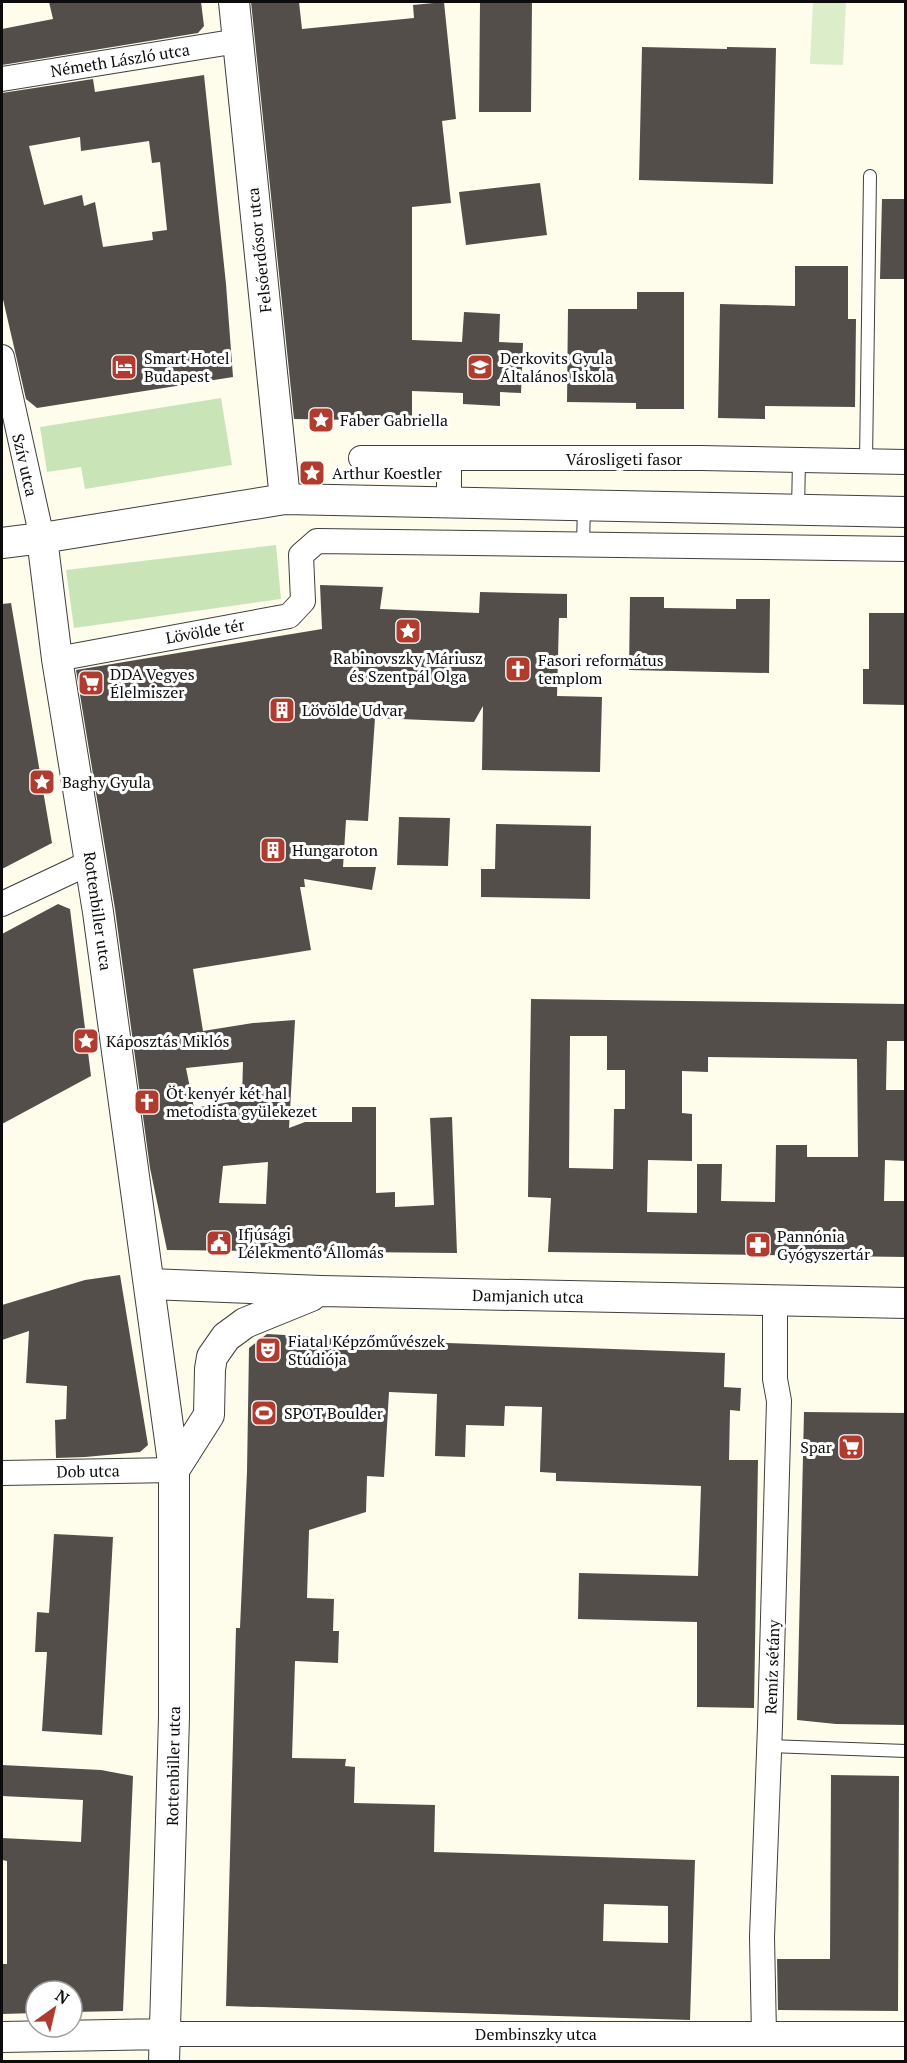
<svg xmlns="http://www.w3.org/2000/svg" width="907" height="2063" font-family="'PT Serif',serif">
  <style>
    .green { fill: #c9e5b8 }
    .pitch { fill: #dcedc9 }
    .building { fill: #534e49; fill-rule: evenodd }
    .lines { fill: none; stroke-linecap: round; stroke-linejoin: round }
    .service-casing { stroke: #3f3f3f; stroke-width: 14 }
    .minor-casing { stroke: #3f3f3f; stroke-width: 26 }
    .tertiary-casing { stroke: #3f3f3f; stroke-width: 32 }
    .service { stroke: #fff; stroke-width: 12 }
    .minor { stroke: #fff; stroke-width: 24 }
    .tertiary { stroke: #fff; stroke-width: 30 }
    .labels { text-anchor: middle; stroke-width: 6; stroke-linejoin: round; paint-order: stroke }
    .street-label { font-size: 16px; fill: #0c0c0c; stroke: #fff }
    .poi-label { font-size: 16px; fill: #0c0c0c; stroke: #fff; text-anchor: start }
  </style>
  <rect width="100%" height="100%" fill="#fefdec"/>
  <path class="green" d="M221,398L232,465L85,489L81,467L47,472L40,427Z
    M276,545L281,599L74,628L66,570Z"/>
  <path class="pitch" d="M813,2L846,3L843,65L810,64Z"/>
  <path class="building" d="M49,2H201L204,26L198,33L2,65V29L53,19Z
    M251,2H299L302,29L414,18L413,5L444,2L456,119L442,121L451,203L412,207V340L462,342L464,312L500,314L499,342L523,343L521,393L500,392V406L463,404V393L412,391V421L294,419Z
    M480,2H532L531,112H479Z
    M642,47L727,49V47L776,48L773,184L639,180Z
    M204,75L226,284L233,377L37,408L26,399L2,295V93L93,79L95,92ZM80,137L81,151L149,141L152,163L160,162L167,230L152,232L153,240L103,247L95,202L84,206L82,195L44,205L29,146Z
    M540,183L547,235L466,245L459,192Z
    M882,199H906V279H880Z
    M795,266H848V319H856L855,407L765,406V419L718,418L720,304L795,306Z
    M637,292H684V409H636V403L567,402L568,309H637Z
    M320,585L383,587L380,609L479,613L480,592L567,594V618H559L557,696L602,697L600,772L482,770L483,706L474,722L375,718L368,821L346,820L343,867H376L372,890L304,879L305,887H300L311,950L193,969L203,1031L253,1023L295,1020L289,1128L305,1122H352V1107H376V1193L395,1192V1207L434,1205L430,1118L452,1117L457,1253L167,1250L150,1168L115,909L76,670L322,629ZM243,1062L242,1100L194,1108L186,1068ZM268,1162L266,1204L219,1203L223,1166Z
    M630,597H664V608L736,609V599H770L769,673L629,670Z
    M11,603L52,843L2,869V604Z
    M869,613H906V705L863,704V669H869Z
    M399,817L450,818L448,866L397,865Z
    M496,824L591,826L590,899L481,897V869H495Z
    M58,904L70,909L91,1076L2,1124V934Z
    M531,999L906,1004V1041H887L886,1090H906V1161L885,1160L884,1201H906V1257L548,1252L551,1198L528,1197ZM570,1036H607V1070H625V1109H614L613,1169L569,1168ZM708,1057L857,1059L858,1157H807V1145H776L775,1202L721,1201L722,1164H697V1213L647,1212L648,1160L692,1161V1114L682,1113V1071L708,1072Z
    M120,1275L148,1445L140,1452L85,1457L56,1458L55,1420L66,1419L67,1386L26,1383L29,1331L2,1340V1305L85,1280Z
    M267,1334L392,1341L725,1353L724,1387L741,1388L740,1411L730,1410L729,1460H758L754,1708L697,1707V1622L578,1619L579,1573L698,1576L701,1486L556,1481V1473L540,1472L542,1407L505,1406L504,1426L466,1425L465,1457L435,1456L437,1394L389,1392L384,1477L367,1476L366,1512L309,1530L307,1598L334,1599L333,1631H339L338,1663L295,1661L292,1758L346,1759L345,1766L355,1767L354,1803L435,1805L434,1852L695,1860L690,2020L226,2006L236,1628H240L247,1472L249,1348ZM604,1904L668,1906V1943L603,1941Z
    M804,1412L906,1413V1725L836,1724L797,1720Z
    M54,1534L113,1537L102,1735L42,1731L47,1652H35L37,1612L49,1613Z
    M2,1765L101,1770L133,1776L123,2011L72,2012V1991H36V2013L2,2014V1964H7V1861L2,1860V1838L81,1842L83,1800L2,1796Z
    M831,1775L899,1776L898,2011L778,2010L777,1959H830Z"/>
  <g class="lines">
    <g class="service-casing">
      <path id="service" d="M866,461L870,176
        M798,510L799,460
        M583,545L584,505
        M769,1746L906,1751"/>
    </g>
    <g class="minor-casing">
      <path id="minor" d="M2,79L238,41
        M2,357L42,538
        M361,458H701L906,462
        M449,459V502
        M57,659L289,616L303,601L301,555L317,541L906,549
        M2,904L91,862
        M2,1473L174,1470
        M166,2034H906
        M764,2034L762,1937L770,1726L779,1401L775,1379V1301"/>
    </g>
    <g class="tertiary-casing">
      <path id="tertiary" d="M234,2L285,499
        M42,538L57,659L98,912L174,1470V1717L164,2062
        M2,543L42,538L285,499L906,512
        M150,1284L321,1291L906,1303
        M174,1470L209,1415L210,1369L212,1357L226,1337L245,1323L311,1296
        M2,2037L166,2034"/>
    </g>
    <use href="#service" class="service"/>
    <use href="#minor" class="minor"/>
    <use href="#tertiary" class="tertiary"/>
  </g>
  <defs>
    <g id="hotel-square" transform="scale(1.35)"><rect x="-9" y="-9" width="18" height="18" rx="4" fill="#b03b2f" stroke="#fff"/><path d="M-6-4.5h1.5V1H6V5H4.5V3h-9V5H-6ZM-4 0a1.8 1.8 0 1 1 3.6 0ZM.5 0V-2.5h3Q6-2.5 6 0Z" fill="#fff"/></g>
    <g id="school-square" transform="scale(1.35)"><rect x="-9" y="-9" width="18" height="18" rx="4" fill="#b03b2f" stroke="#fff"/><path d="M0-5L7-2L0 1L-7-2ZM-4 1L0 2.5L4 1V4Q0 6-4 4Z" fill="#fff"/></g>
    <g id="sight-square" transform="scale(1.35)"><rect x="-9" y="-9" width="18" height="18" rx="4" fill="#b03b2f" stroke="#fff"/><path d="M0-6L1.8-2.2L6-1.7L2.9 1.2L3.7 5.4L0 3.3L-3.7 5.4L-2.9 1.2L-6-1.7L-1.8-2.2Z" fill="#fff"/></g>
    <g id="church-square" transform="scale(1.35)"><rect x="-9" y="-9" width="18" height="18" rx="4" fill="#b03b2f" stroke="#fff"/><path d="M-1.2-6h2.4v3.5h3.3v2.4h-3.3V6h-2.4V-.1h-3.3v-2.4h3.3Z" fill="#fff"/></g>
    <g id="supermarket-square" transform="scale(1.35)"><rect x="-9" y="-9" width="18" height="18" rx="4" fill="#b03b2f" stroke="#fff"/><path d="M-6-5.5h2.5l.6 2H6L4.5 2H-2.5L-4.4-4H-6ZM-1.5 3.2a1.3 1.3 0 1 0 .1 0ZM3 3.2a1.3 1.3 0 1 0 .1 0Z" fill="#fff"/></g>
    <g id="building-square" transform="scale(1.35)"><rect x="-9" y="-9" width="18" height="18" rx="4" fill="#b03b2f" stroke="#fff"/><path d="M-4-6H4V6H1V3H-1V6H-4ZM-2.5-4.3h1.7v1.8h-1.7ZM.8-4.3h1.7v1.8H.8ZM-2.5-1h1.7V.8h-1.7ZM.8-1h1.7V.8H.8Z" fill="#fff"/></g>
    <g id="civic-square" transform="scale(1.35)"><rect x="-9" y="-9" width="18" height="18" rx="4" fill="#b03b2f" stroke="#fff"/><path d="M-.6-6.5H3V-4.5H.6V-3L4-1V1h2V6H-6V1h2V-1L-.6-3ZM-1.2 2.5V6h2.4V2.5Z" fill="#fff"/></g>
    <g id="pharmacy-square" transform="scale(1.35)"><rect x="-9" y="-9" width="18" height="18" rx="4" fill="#b03b2f" stroke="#fff"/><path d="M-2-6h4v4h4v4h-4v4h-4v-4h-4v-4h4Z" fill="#fff"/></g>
    <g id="theatre-square" transform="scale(1.35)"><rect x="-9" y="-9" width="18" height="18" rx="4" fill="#b03b2f" stroke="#fff"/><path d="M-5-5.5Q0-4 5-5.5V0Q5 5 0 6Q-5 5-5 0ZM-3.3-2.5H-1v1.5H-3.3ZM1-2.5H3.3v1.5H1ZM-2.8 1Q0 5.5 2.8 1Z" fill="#fff"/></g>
    <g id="stadium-square" transform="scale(1.35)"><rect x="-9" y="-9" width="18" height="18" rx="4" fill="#b03b2f" stroke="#fff"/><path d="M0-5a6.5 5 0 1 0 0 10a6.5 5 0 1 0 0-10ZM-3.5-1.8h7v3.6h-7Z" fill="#fff"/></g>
  </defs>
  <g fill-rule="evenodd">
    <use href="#hotel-square" x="124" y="367"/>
    <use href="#school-square" x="480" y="367"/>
    <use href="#sight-square" x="321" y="420"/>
    <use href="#sight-square" x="312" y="473"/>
    <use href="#sight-square" x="408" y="631"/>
    <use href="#church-square" x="518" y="669"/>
    <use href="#supermarket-square" x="91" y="683"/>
    <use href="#building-square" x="282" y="710"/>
    <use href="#sight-square" x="42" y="782"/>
    <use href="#building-square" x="273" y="850"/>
    <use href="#sight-square" x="86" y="1041"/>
    <use href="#church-square" x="147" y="1102"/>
    <use href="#civic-square" x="219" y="1243"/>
    <use href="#pharmacy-square" x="758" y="1245"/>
    <use href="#theatre-square" x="268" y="1350"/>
    <use href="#stadium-square" x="264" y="1413"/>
    <use href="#supermarket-square" x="851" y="1447"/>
  </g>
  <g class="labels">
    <g class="street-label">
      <text transform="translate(120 60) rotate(-9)" y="6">Németh László utca</text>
      <text transform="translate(259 250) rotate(-96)" y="6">Felsőerdősor utca</text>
      <text x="624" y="465">Városligeti fasor</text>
      <text transform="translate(25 465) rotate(77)" y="6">Szív utca</text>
      <text transform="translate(205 631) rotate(-10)" y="6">Lövölde tér</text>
      <text transform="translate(98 911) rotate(82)" y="6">Rottenbiller utca</text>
      <text transform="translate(528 1296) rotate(1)" y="6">Damjanich utca</text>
      <text transform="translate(88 1471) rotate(-1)" y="6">Dob utca</text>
      <text transform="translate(772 1667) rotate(-88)" y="6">Remíz sétány</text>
      <text transform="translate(173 1766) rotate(-89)" y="6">Rottenbiller utca</text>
      <text x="536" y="2040">Dembinszky utca</text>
    </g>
    <g class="poi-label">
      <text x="144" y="364">Smart Hotel<tspan x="144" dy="18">Budapest</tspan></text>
      <text x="500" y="364">Derkovits Gyula<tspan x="500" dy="18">Általános Iskola</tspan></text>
      <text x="340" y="426">Faber Gabriella</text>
      <text x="332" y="479">Arthur Koestler</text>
      <text x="408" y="664" text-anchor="middle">Rabinovszky Máriusz<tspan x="408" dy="18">és Szentpál Olga</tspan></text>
      <text x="538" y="666">Fasori református<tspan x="538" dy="18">templom</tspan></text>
      <text x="110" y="680">DDA Vegyes<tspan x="110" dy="18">Élelmiszer</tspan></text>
      <text x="302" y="716">Lövölde Udvar</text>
      <text x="62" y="788">Baghy Gyula</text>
      <text x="292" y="856">Hungaroton</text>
      <text x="106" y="1047">Káposztás Miklós</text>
      <text x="166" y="1099">Öt kenyér két hal<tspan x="166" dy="18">metodista gyülekezet</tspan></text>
      <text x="238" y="1240">Ifjúsági<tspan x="238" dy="18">Lélekmentő Állomás</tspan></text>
      <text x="777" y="1242">Pannónia<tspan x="777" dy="18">Gyógyszertár</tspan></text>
      <text x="288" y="1347">Fiatal Képzőművészek<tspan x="288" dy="18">Stúdiója</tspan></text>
      <text x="284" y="1419">SPOT Boulder</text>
      <text x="832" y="1453" text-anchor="end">Spar</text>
    </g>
  </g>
  <rect width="907" height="2063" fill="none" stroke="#0c0c0c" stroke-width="6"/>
  <g transform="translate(54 2009) rotate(34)"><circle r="28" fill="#ffffff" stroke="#9e9e9e" stroke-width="1.5"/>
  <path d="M0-4.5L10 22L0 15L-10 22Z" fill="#b03b2f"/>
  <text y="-9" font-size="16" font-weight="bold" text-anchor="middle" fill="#0c0c0c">N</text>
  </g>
</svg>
